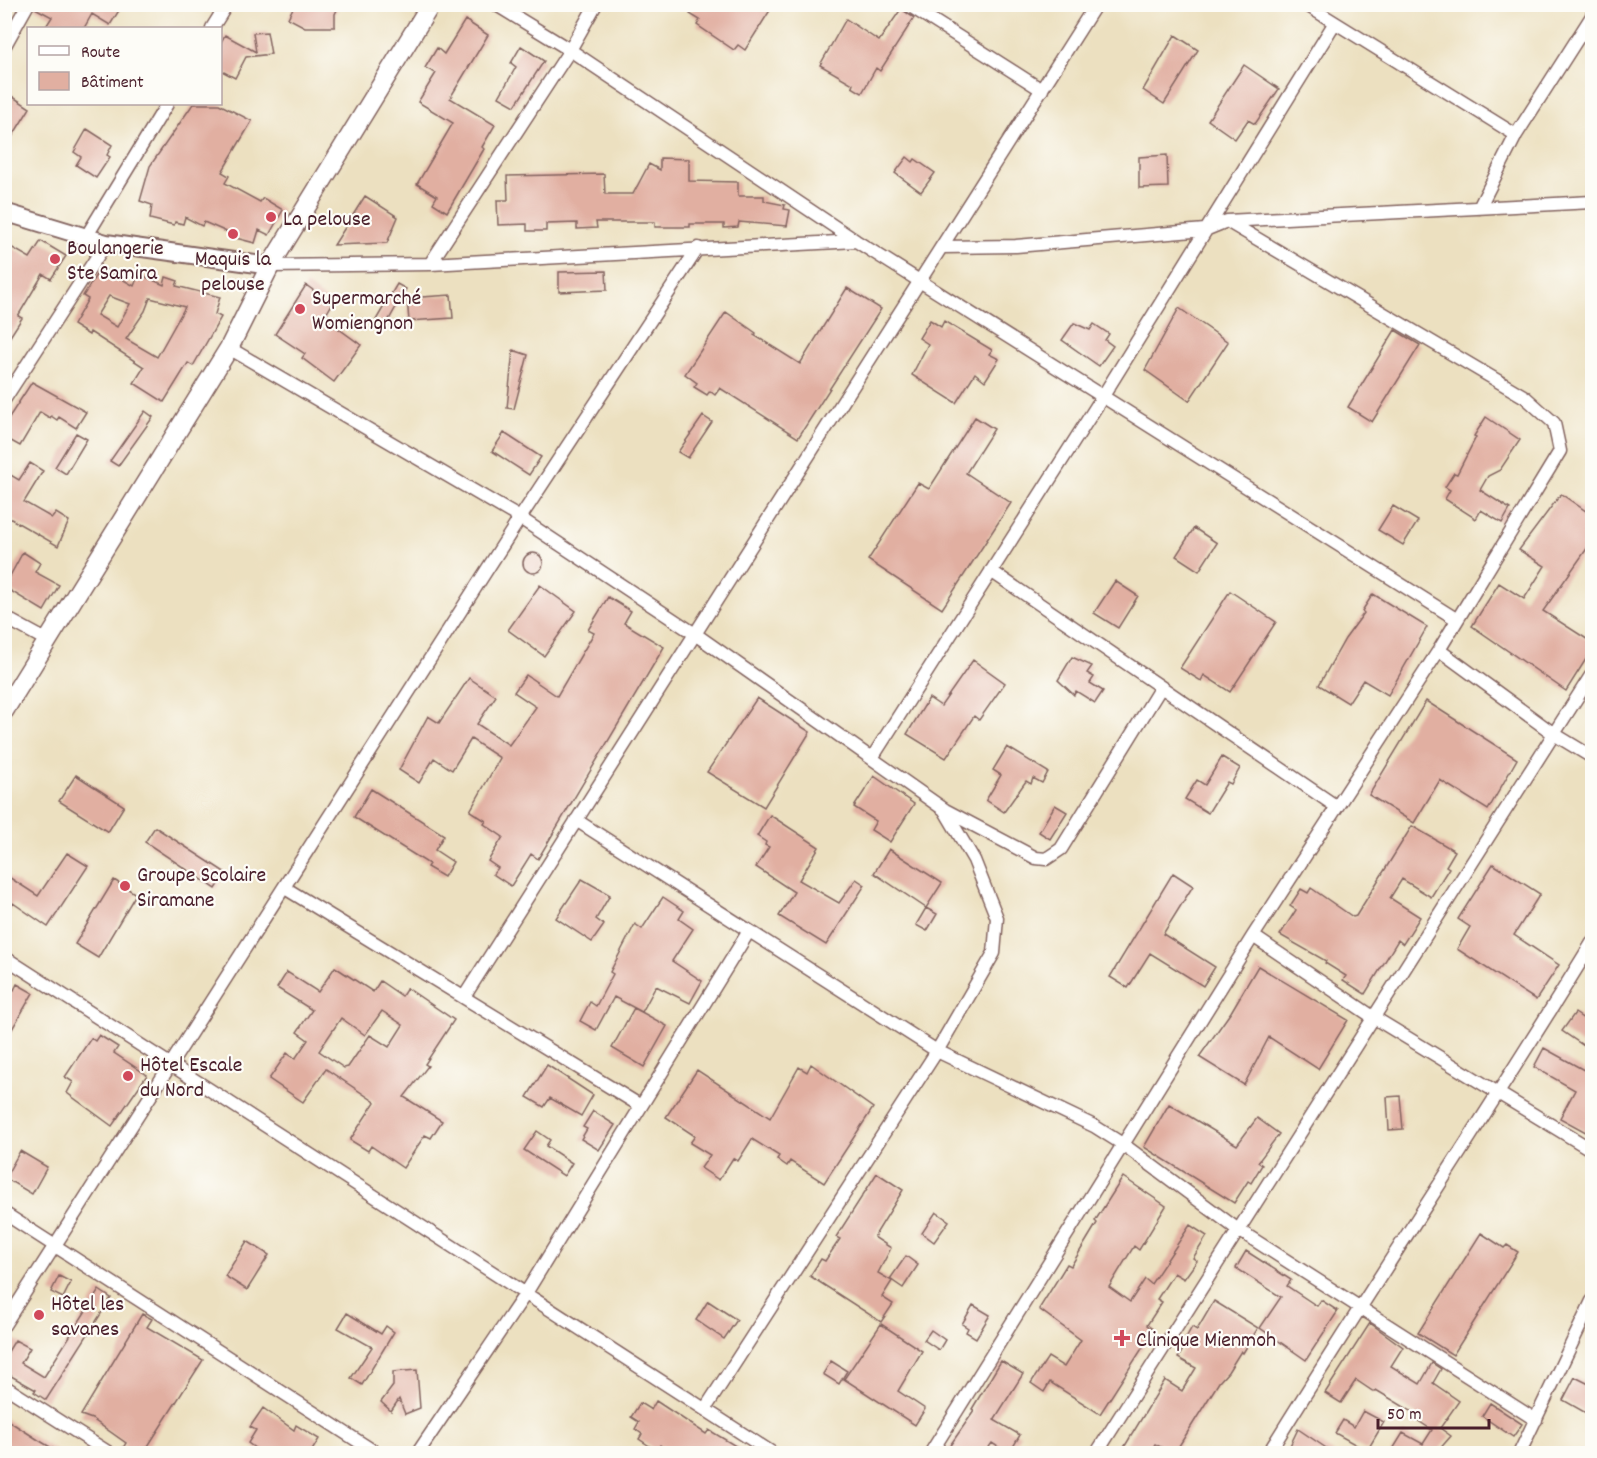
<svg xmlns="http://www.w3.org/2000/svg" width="1597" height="1458" font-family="Dekko,sans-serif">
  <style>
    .building { fill: #e1afa1; fill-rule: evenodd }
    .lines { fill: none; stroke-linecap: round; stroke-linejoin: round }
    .minor-casing { stroke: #83635f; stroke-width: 15 }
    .tertiary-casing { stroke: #83635f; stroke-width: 20 }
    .secondary-casing { stroke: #83635f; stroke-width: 21 }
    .minor { stroke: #fff; stroke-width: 12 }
    .tertiary { stroke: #fff; stroke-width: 16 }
    .secondary { stroke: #fff; stroke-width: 18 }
    .poi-dot { fill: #d1495b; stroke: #fdfcf7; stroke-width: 2 }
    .labels { text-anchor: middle; stroke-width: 4.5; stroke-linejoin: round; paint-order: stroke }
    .poi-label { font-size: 22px; fill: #4a1f2b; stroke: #fdfcf7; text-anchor: start }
  </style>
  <rect width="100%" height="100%" fill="#fdfcf7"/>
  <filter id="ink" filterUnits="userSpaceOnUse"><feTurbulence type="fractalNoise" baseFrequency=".0167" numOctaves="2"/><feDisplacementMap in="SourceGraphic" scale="12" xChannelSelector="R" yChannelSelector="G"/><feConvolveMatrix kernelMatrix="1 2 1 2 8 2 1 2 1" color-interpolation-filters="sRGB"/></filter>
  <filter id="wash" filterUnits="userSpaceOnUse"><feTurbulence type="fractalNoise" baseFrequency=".008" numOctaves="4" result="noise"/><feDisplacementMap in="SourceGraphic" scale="24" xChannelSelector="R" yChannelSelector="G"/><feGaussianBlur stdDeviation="1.35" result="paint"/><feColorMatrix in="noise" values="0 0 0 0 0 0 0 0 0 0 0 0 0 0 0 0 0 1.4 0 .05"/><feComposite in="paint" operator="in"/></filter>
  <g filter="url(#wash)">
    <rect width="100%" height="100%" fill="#ece0c0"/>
    <g id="blocks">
      <path class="building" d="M36,4H123L110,25L92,14L84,28H45L52,17L35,8Z
        M295,4H340L335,14V27H305L288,18Z
        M696,4H774L745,50L738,45L734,50L697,25L700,20L690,14Z
        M901,9L914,18L880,71L876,68L862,93L852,87L853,84L820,65L846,19L879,41Z
        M465,20L488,35L450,98L495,125L482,147L484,149L447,212L433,203L437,196L417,184L453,123L418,102L436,73L425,68L437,48L444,54Z
        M267,32L271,54L246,57L235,78L220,70V44L225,35L256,52L253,33Z
        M1175,35L1198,50L1164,104L1143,90Z
        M521,46L544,61L515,106L499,97L516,67L511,63Z
        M1244,65L1279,89L1255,124L1248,120L1235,139L1208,120Z
        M10,95L30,108L12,137Z
        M193,104H219L252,121L222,172L229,176L225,183L260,202L263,198L283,210L269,235L259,230L255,243L228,236L229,233L204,222L202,226L185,217L183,224L175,222L174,225L150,219L152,205L140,201L150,166Z
        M87,129L112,145L107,155L110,157L96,178L76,165L81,157L74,152Z
        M1167,155L1168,187L1139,188V157Z
        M907,157L913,162L915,159L935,173L921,192L895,173Z
        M660,158L689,159V181L738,182V196H764V201L785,205L784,209L790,210L787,226L739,222L738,227L724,228V224H690V227H655V222H596L597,228L577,229V223L546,224V231H527V224L498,225L497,200H508L507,176L604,174L605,194H633L649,164L660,170Z
        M365,196L398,217L387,243L334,245Z
        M41,241L66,256L51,279L43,274L18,316L22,318L4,346V243L30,258Z
        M101,267L134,286L139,274L164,285L166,277L178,281L176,286L220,297L215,314L221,317L193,366L188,363L164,402L134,383L144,367L90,332L89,335L73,325L88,299L83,296ZM109,296L130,304L117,327L97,315ZM150,298L185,307L157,357L126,339L145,311Z
        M606,271L607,290L559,292V272Z
        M397,284L406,289L386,325L376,320Z
        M306,285L332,304L324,318L361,345L334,382L302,358L305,354L275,334Z
        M847,288L881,309L798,438L720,388L715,395L710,391L707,395L694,387L697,383L685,374L726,312L756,333L754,335L800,364Z
        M451,295L453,318L409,321L407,298Z
        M1179,308L1228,342L1189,401L1145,370Z
        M930,320L941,327L944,321L992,350L989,354L999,359L985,381L975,373L956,403L912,375L928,344L919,338Z
        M1074,323L1090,330L1094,324L1109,334L1105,340L1113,346L1099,366L1062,340Z
        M1395,330L1420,345L1372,422L1348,407Z
        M513,350L528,355L514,409L507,408Z
        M32,382L86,412L76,428L59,417L57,420L51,416L50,418L40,412L20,446L4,437V425Z
        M145,411L153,417L118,466L110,461Z
        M703,416L712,422L688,458L678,452Z
        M975,417L994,429L966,473L1011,503L942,609L868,560L918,483L929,489Z
        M1486,417L1520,440L1500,470L1488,476L1480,490L1510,509L1502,523L1481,510L1476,519L1445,499L1450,490L1445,487L1454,473L1457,474L1476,437L1474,436Z
        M76,433L87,439L66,474L55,467Z
        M504,433L541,457L529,475L492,451Z
        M30,463L43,471L24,502L52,518L56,513L69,521L58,546L4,515V471L19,480Z
        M1561,494L1593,516V540L1543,611L1593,643V648L1566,691L1472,626L1499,583L1524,599L1545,566L1519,550Z
        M1393,506L1418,521L1403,545L1378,530Z
        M1194,528L1217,543L1199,571L1176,556Z
        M23,552L40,563L35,572L59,585L44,611L4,587Z
        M523 563a10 10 0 1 1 20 0a10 10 0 1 1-20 0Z
        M1115,581L1138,596L1118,628L1094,613Z
        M540,585L576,611L544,656L508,630Z
        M1230,591L1276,622L1230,692L1204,675L1201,681L1180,668Z
        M1373,594L1427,627L1388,695L1363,680L1348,703L1319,685L1345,639L1364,613L1362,611Z
        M608,597L631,611L624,623L664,647L538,859L531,854L511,886L493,874L498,868L488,861L503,837L484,824L486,821L470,811L500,758L471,739L452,770L434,758L419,783L399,770L428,716L439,723L469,678L496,696L477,724L509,745L536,707L514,692L526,675L557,696L594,633L588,630Z
        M1072,657L1092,666L1087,673L1094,677L1090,683L1103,691L1095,703L1076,691L1074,695L1058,680Z
        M973,660L1005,683L979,720L974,716L946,758L907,734L929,698L941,706Z
        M757,698L810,732L764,807L707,772Z
        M1426,701L1517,759L1488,810L1440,780L1414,823L1369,795Z
        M1007,747L1048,772L1042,783L1033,778L1031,784L1026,781L1004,812L986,800L1001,775L993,770Z
        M1222,757L1240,768L1231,784L1227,782L1208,813L1185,799L1197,780L1205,785Z
        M76,775L124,806L108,832L59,801Z
        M874,776L914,804L890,842L871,830L876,821L854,807Z
        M371,789L444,835L435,850L453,862L444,877L427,867L429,864L354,817Z
        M1055,805L1067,812L1050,839L1039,832Z
        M770,815L819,847L799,880L839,903L856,879L865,885L826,945L779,916L794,892L756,867L769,847L765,845L766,842L757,836Z
        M1412,826L1455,851L1446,866L1449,868L1431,897L1402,879L1390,898L1420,917L1403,944L1398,940L1365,994L1343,980L1346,976L1325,963L1326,961L1280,935L1296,910L1290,906L1301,889L1308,893L1311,888L1353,917L1356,916Z
        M155,827L226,873L216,889L145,842Z
        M889,849L942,883L926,908L874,873Z
        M67,853L88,866L48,927L13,903L4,917V874L38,896Z
        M1493,864L1540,894L1514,935L1559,965L1536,1000L1457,949L1470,927L1458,919Z
        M1173,873L1193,886L1163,934L1215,967L1203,986L1150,953L1128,988L1110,977Z
        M582,879L610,895L596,919L604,925L592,942L556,918Z
        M114,880L136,894L98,958L75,944Z
        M663,897L684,911L679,919L693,929L672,961L702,981L690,1003L656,986L642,1012L614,997L596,1030L580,1021L590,1002L596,1006L613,974L610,972L635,924L642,929Z
        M926,908L937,914L927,931L916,925Z
        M1258,966L1348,1020L1318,1069L1269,1037L1244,1085L1199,1057L1231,1012Z
        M335,967L373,992L380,981L402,996L407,988L454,1020L425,1064L428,1066L404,1097L442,1121L431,1138L425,1135L403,1168L371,1146L368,1151L350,1140L375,1102L326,1069L303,1102L269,1079L287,1053L295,1059L308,1040L297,1032L312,1010L277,988L287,972L318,992ZM382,1011L403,1025L389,1047L370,1035L348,1067L344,1068L319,1051L341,1018L365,1035Z
        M17,984L33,993L4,1043V1000L11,988L14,990Z
        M634,1008L667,1026L644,1067L612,1048Z
        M1575,1013L1593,1025V1052L1562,1031Z
        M99,1035L118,1047L114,1053L147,1075L112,1126L67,1093L73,1082L65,1077L91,1038L95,1041Z
        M1544,1048L1593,1075V1136L1560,1118L1575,1090L1534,1067Z
        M811,1064L873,1108L824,1183L790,1161L787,1166L777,1159L779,1156L752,1139L738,1161L733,1158L719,1180L701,1168L710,1155L690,1143L695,1136L666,1117L697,1070L770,1118L799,1067L807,1072Z
        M547,1065L593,1095L581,1116L550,1098L544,1107L527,1097Z
        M1400,1096L1403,1129L1389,1130L1387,1097Z
        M1169,1104L1237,1145L1257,1118L1279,1134L1258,1162L1262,1165L1251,1183L1248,1181L1234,1203L1144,1147Z
        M593,1111L615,1125L599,1150L581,1139L587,1129L583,1127Z
        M537,1131L550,1140L546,1146L572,1163L564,1176L524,1150Z
        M20,1151L47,1167L32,1194L5,1178Z
        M877,1173L903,1190L874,1237L891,1248L878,1273L892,1281L882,1297L893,1304L881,1322L810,1276L821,1259L825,1261L840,1239L836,1237Z
        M1123,1177L1166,1206L1139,1250L1134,1246L1109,1287L1130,1302L1145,1279L1151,1284L1190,1225L1207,1236L1193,1258L1197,1261L1184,1279L1174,1273L1157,1299L1162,1302L1147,1325L1154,1330L1100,1414L1050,1382L1044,1392L1031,1383L1048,1357L1064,1367L1081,1340L1039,1309L1067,1264L1071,1266L1097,1223L1095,1221Z
        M936,1212L949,1221L934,1242L922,1233Z
        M1481,1233L1504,1248L1507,1245L1518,1252L1453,1355L1418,1333Z
        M247,1241L269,1255L247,1290L225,1276Z
        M1246,1251L1291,1280L1287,1286L1317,1306L1321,1300L1338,1311L1306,1360L1260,1328L1281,1297L1236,1268Z
        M906,1256L918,1265L903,1288L890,1279Z
        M59,1276L71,1282L63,1298L51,1292Z
        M99,1290L111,1298L46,1400L34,1392L36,1390L4,1372V1358L15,1340L30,1348L21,1363L44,1377Z
        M708,1301L737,1320L724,1339L696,1320Z
        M1214,1301L1258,1328L1243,1353L1241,1351L1228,1372L1219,1382L1174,1454L1155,1444L1149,1454H1120L1165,1380L1182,1391L1196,1368L1178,1358L1185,1346L1182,1345L1192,1327L1197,1330Z
        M973,1305L990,1315L976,1338L966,1332L968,1328L962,1324Z
        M347,1313L381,1334L386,1326L394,1332L362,1385L351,1378L372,1347L338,1328Z
        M142,1314L152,1319L147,1327L203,1360L143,1454H132L123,1448L126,1443L92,1419L81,1415Z
        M1370,1323L1403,1347L1391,1366L1420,1384L1432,1363L1441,1369L1433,1383L1459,1401L1440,1428L1451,1436L1437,1452L1440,1454H1390L1403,1433L1423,1444L1432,1430L1414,1418L1416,1414L1376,1390L1374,1392L1356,1380L1341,1403L1325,1393Z
        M881,1324L922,1351L898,1391L925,1409L915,1425L844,1379Z
        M931,1330L945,1340L939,1350L924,1340Z
        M831,1361L847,1371L839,1384L823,1374Z
        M1001,1361L1023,1374L994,1420L1020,1435L1009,1454L992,1443L984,1454H944L974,1411L972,1409Z
        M417,1370L420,1408L405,1414L399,1399L391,1411L381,1402L393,1386V1372Z
        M1575,1377L1593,1386V1417L1563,1400Z
        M656,1401L706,1434L709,1430L749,1454H673L660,1445L657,1451L639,1439L642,1434L635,1429L639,1422L631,1417L640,1403L651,1410Z
        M1490,1403L1522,1424L1513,1437L1482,1416Z
        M263,1408L294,1430L296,1425L319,1439L310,1454H263L248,1443L256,1430L250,1427Z
        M1363,1411L1384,1422L1367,1451L1335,1433L1343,1420L1354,1427Z
        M4,1418L40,1441L62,1454H4Z
        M1298,1429L1335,1454H1286Z"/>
    </g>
  </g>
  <g filter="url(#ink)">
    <use href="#blocks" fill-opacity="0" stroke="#83635f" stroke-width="1.5"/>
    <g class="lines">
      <g class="minor-casing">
        <path id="minor" d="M495,4L570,50L856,241L1456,619
          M907,4L1042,90
          M1305,4L1516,135
          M212,28L227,4
          M4,47L28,4
          M1479,208L1516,135L1592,16
          M86,237L167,104
          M942,247L1016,246L1205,230L1227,221L1592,202
          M430,264L570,50L596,4
          M270,266L430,264L856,241
          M229,348L520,518L695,634L945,810L1036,858L1046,859L1061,849L1161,687
          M4,400L106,243
          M991,571L1337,807
          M4,617L48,641
          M1439,650L1554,734L1592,757
          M872,758L1103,396L1334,24
          M576,820L937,1051L1094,1126L1124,1145L1237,1229L1536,1420
          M285,888L641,1106
          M1253,936L1373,1017L1592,1150
          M4,957L774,1454
          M464,997L1096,4
          M4,1213L378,1454
          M4,1325L520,518L698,248
          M4,1386L111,1454
          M705,1409L937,1051L994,953L997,918L974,860L945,811
          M417,1454L526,1293L749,931
          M930,1454L1253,936L1439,650L1560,451L1554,423L1525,397L1227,221
          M1096,1454L1592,674
          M1268,1454C1374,1282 1487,1115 1592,943
          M1519,1454L1592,1301"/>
      </g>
      <g class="tertiary-casing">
        <path id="tertiary" d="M4,212L106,243L270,266"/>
      </g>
      <g class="secondary-casing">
        <path id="secondary" d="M4,711L229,348L270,266L431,4"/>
      </g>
      <use href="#minor" class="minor"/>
      <use href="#tertiary" class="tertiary"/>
      <use href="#secondary" class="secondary"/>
    </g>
  </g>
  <g class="poi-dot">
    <circle cx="271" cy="217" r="6"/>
    <circle cx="233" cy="234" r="6"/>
    <circle cx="55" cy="259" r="6"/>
    <circle cx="300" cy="309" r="6"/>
    <circle cx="125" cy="886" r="6"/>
    <circle cx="128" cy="1076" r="6"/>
    <circle cx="39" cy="1315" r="6"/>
    <path d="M1119 1329h6v6h6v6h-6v6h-6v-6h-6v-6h6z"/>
  </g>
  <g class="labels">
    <g class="poi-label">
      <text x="283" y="225">La pelouse</text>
      <text x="67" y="254">Boulangerie<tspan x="67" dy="25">Ste Samira</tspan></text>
      <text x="233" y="265" text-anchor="middle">Maquis la<tspan x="233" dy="25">pelouse</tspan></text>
      <text x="312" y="304">Supermarché<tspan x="312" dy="25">Womiengnon</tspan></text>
      <text x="137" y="881">Groupe Scolaire<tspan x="137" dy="25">Siramane</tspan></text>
      <text x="140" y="1071">Hôtel Escale<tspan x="140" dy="25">du Nord</tspan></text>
      <text x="51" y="1310">Hôtel les<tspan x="51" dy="25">savanes</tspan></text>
      <text x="1136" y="1346">Clinique Mienmoh</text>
    </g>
  </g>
  <rect width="1597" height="1458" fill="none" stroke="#fdfcf7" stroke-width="24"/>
  <rect x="27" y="27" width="195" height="78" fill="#fdfcf7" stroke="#b5a4a5" stroke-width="1.5"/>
  <rect x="39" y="46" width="30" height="9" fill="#ffffff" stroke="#b5a4a5" stroke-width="1.5"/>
  <text x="81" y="57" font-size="18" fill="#4a1f2b">Route</text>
  <rect x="39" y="72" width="30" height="18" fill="#e1afa1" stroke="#b5a4a5" stroke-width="1.5"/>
  <text x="81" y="87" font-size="18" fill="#4a1f2b">Bâtiment</text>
  <path d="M1378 1419v9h111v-9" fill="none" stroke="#4a1f2b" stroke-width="3"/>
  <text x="1387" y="1419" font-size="18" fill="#4a1f2b" stroke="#fdfcf7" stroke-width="4.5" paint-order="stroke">50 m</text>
</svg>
